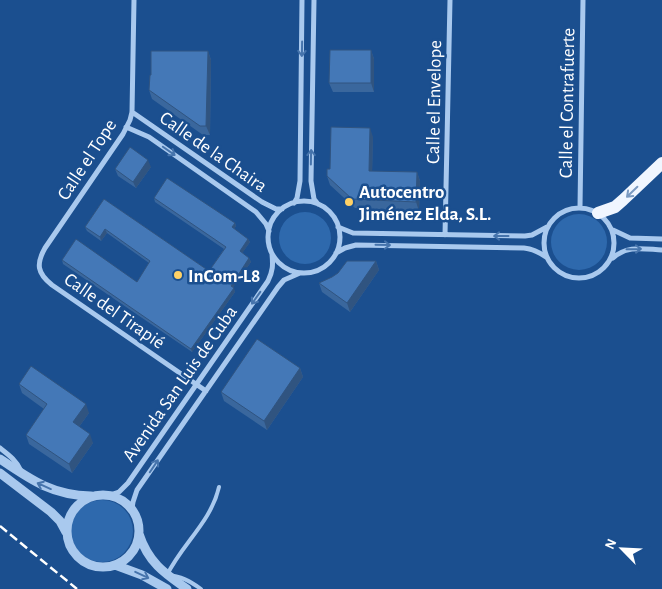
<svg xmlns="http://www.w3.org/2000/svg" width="662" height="589" font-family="'Alegreya Sans',sans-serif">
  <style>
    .green { fill: #2e69ad }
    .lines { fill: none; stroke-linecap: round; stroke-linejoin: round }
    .service { stroke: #a9c9ee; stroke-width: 4 }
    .minor { stroke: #a9c9ee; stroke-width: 5 }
    .tertiary { stroke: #a9c9ee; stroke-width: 9 }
    .primary { stroke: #f0f6ff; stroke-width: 12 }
    .rail { stroke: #fff; stroke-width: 2.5; stroke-dasharray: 9 4; stroke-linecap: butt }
    .wall { fill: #3a679d }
    .shaded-wall { fill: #305480 }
    .building { fill: #4478b7; stroke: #305480 }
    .oneway { stroke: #4674ac }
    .oneway2 { stroke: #7b9ac1 }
    .poi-dot { fill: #ffd166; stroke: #1b4f8f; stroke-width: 2 }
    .labels { text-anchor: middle; stroke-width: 5; stroke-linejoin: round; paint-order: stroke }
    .street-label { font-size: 19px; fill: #fff; stroke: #1b4f8f }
    .poi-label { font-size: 19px; font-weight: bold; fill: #fff; stroke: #1b4f8f; text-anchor: start }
  </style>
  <rect width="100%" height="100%" fill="#1b4f8f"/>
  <path class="green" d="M279 238a26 26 0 1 1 52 0a26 26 0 1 1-52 0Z
    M551 242a28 28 0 1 1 56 0a28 28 0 1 1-56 0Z
    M71 531a31 31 0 1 1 62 0a31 31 0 1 1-62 0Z"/>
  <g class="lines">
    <path class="service" d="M201,589C190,581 181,576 167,575C182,544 211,522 219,487"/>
    <path class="minor" d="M134,0L132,112L130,120L123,134L45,248C36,264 37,273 52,285L206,391
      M314,0L311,181L314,199L318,204
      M132,112L262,202L276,209H282
      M126,127L149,137L256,212L266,224L269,231
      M268 237a36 36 0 1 1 72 0a36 36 0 1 1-72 0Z
      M294,203L297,198L300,181L302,0
      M580,207L583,0
      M544 243a35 35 0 1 1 70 0a35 35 0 1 1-70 0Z
      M338,227L353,233L525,236L532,235L547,227
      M613,230L630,238L662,239
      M445,235L450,0
      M336,253L345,248L356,245L524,248C533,249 539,252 546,257
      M613,258C627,245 643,249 662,250
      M0,448C9,455 17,461 21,471
      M110,495L119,492L128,483L268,281C273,271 273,265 272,254
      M132,508L133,502L137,490L278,287L284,280L300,273"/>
    <path class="tertiary" d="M0,459C31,480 52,495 91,496
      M0,473L51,512L60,521L66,532
      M67 531a36 36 0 1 1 72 0a36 36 0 1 1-72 0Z
      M139,534C148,562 164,573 187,589
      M115,565L142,575L167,589"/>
    <path class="primary" d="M598,213L615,207L623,200L662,163"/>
    <path class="rail" d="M0,526L77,589"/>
  </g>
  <path class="wall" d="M371,50L374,59V92H333L329,83Z
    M208,51L211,60L210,135H203L152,99L149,90Z
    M373,137L372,171L417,172L420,181L419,211L355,208L330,185L327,176L330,169Z
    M151,167L136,188L118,176L115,169Z
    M154,198L235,223L236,226L234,229L248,239L250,242L242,253L249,258L251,262L233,287L235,292L192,352L63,264L62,260L137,282L149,263L107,233L101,241L87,231L85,227L104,199L209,271L224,249L155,202Z
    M376,261L379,270L350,312L322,292L319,283Z
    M300,368L303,377L267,430L224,401L221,392Z
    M19,384L89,413L79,427L93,443L72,473L29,444L26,435L44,409L22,393Z"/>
  <path class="shaded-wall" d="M371,50L374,59V92L371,83Z
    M208,51L211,60L210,135L206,126Z
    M370,128L373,137L372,180L369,171Z
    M148,160L151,167L136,188L133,182Z
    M417,172L420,181L419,211L416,202Z
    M235,223L236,226L233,231L232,227Z
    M105,229L107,233L101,241L100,237Z
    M248,239L250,242L241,255L240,251Z
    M249,258L251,262L232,289L231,286Z
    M376,261L379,270L350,312L347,303Z
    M234,288L235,292L192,352L191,349Z
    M300,368L303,377L267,430L264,421Z
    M86,404L89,413L76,431L73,422Z
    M90,434L93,443L72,473L69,464Z"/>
  <path class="building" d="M330,50H371V83H329Z
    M151,51H208L206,126H200L149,90L150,75H151Z
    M331,127L370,128L369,171L417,172L416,202L352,199L327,176V169H330Z
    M130,147L148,160L133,182L115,169Z
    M167,178L235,223L232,227L248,239L240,251L249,258L231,286L234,288L191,349L62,260L76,239L137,282L150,261L105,229L100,237L85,227L104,199L209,271L226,247L154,198Z
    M347,261H376L347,303L319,283L332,277L338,273Z
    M257,339L300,368L264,421L221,392Z
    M31,366L86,404L73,422L90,434L69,464L26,435L47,404L19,384Z"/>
  <defs><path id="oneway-shaft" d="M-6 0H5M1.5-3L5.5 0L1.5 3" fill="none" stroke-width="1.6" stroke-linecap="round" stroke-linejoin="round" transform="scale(1.25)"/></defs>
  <g class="oneway">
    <use href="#oneway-shaft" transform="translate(302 49) rotate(91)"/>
    <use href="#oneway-shaft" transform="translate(169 151) rotate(35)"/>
    <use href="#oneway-shaft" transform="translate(311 157) rotate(-89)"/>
    <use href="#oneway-shaft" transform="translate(501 236) rotate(-180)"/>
    <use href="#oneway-shaft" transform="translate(383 245) rotate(1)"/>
    <use href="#oneway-shaft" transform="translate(634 249) rotate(-1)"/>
    <use href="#oneway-shaft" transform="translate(256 298) rotate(125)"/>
    <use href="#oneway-shaft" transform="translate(154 466) rotate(-56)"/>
    <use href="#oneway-shaft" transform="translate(44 486) rotate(-156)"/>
    <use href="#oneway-shaft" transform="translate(142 575) rotate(25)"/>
  </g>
  <use class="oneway2" href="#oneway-shaft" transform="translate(632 192) rotate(136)"/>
  <g class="poi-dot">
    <circle cx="349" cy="202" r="5"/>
    <circle cx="178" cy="275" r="5"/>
  </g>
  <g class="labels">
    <g class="street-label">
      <text transform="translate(433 102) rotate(-89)" y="7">Calle el Envelope</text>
      <text transform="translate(566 103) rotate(-89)" y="7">Calle el Contrafuerte</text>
      <text transform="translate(214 151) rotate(35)" y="7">Calle de la Chaira</text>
      <text transform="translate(86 159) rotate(-57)" y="7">Calle el Tope</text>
      <text transform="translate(115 310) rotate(35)" y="7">Calle del Tirapié</text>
      <text transform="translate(179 383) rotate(-55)" y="7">Avenida San Luis de Cuba</text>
    </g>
    <g class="poi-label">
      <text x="359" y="198">Autocentro<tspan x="359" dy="22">Jiménez Elda, S.L.</tspan></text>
      <text x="188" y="282">InCom-L8</text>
    </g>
  </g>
  <g transform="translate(622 549) rotate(294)" stroke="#1b4f8f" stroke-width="4" paint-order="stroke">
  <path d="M0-4L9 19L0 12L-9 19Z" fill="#ffffff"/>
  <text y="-8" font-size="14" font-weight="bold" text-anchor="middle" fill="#ffffff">N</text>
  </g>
</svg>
